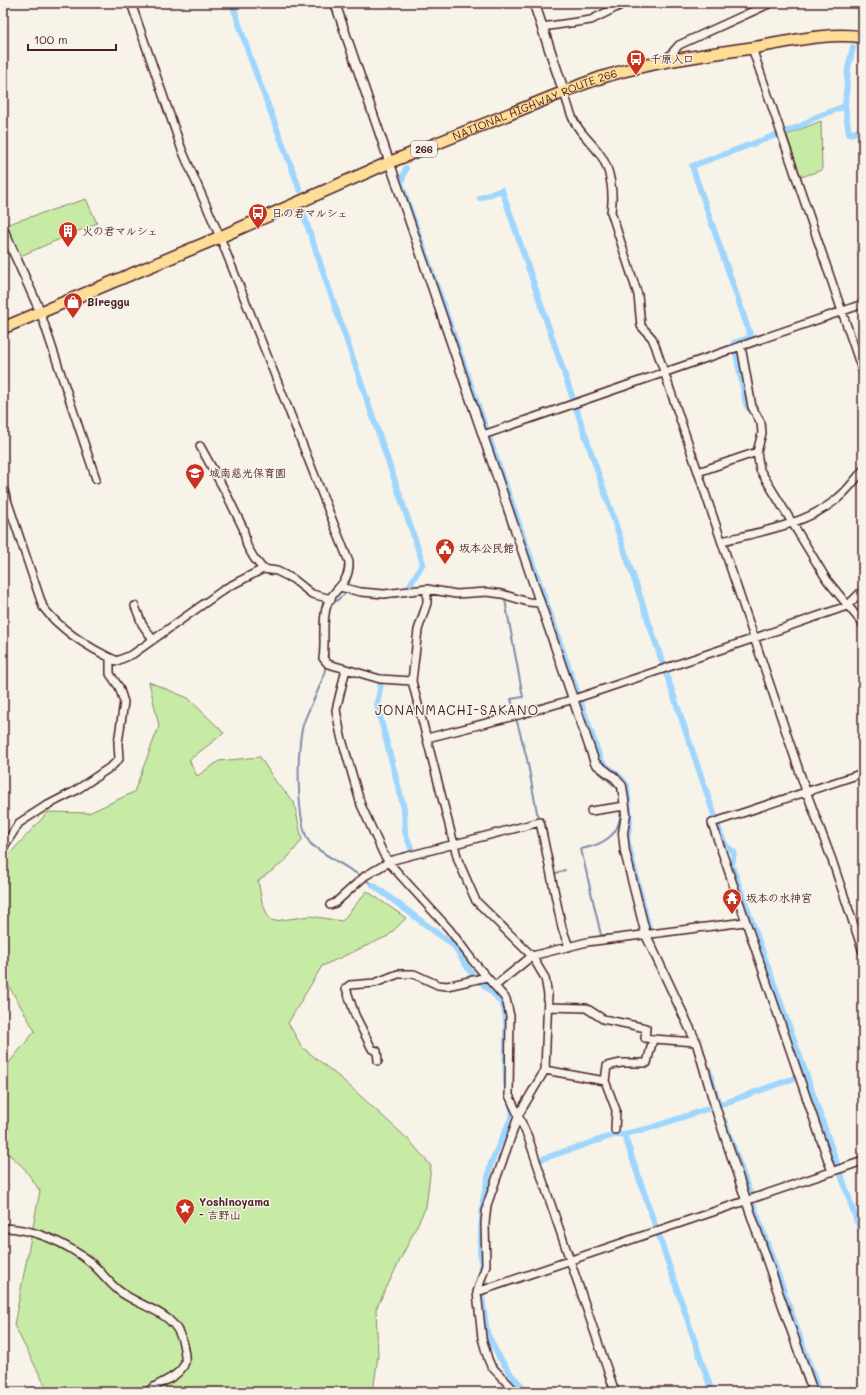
<svg xmlns="http://www.w3.org/2000/svg" width="866" height="1395" font-family="Mali,'Klee One',sans-serif">
  <style>
    .green { fill: #c7eba5; stroke: #888568 }
    .lines { fill: none; stroke-linecap: round; stroke-linejoin: round }
    .stream { stroke: #7d8daa; stroke-width: 2 }
    .canal { stroke: #9fd6fe; stroke-width: 6 }
    .minor-casing { stroke: #4a1f2b; stroke-width: 10 }
    .tertiary-casing { stroke: #4a1f2b; stroke-width: 11 }
    .secondary-casing { stroke: #4a1f2b; stroke-width: 12 }
    .trunk-casing { stroke: #4a1f2b; stroke-width: 14 }
    .minor { stroke: #f7f3e8; stroke-width: 7 }
    .tertiary { stroke: #f7f3e8; stroke-width: 8 }
    .secondary { stroke: #f7f3e8; stroke-width: 9 }
    .trunk { stroke: #fedd96; stroke-width: 11 }
    .labels { text-anchor: middle; stroke-width: 3; stroke-linejoin: round; paint-order: stroke }
    .shield { fill: #f7f3e8; stroke: #7e5f64; stroke-width: 1 }
    .shield-label { font-size: 10px; font-weight: bold; fill: #4a1f2b }
    .poi-label { font-size: 11px; font-weight: bold; fill: #4a1f2b; stroke: #f7f3e8; text-anchor: start }
    .street-label { font-size: 11px; fill: #4a1f2b; stroke: #f7f3e8 }
    .quarter-label { font-size: 13px; letter-spacing: 1px; fill: #4a1f2b; stroke: #f7f3e8 }
  </style>
  <rect width="100%" height="100%" fill="#f7f3e8"/>
  <filter id="ink" filterUnits="userSpaceOnUse"><feTurbulence type="fractalNoise" baseFrequency=".025" numOctaves="2"/><feDisplacementMap in="SourceGraphic" scale="8" xChannelSelector="R" yChannelSelector="G"/><feConvolveMatrix kernelMatrix="1 2 1 2 8 2 1 2 1" color-interpolation-filters="sRGB"/></filter>
  <g filter="url(#ink)">
    <path class="green" d="M821,121L822,170L801,177L787,135Z
      M86,199L97,223L18,257L5,225Z
      M149,682L188,698L224,733L189,760L197,776L219,761L260,757L276,782L294,802L302,840L284,862L258,881L262,902L269,919L275,921L310,916L342,921L367,891L406,918L388,936L322,966L288,1023L302,1047L344,1081L410,1141L431,1166L426,1207L376,1309L378,1356L373,1392H42L47,1389L14,1325L40,1191L24,1168L3,1149V1070L35,1031L3,976V861L48,812L89,813L134,792L159,726Z"/>
    <g class="lines">
      <path class="stream" d="M348,587L353,566L352,563
        M505,600L523,697L511,699L515,714
        M327,629L329,607L347,592
        M327,645L328,659
        M326,665C323,686 311,702 304,722C296,742 296,825 310,843C315,849 351,870 361,876
        M516,718L527,759L538,818
        M593,767L618,789C626,824 617,842 581,849L601,935H619
        M546,868L549,876
        M553,874L565,870
        M364,879L373,885"/>
      <path class="canal" d="M232,3L251,60L300,190
        M853,47L848,68L845,106L849,134L863,130
        M406,168L401,183L601,761L622,779L627,786L630,822L627,839L651,937
        M480,198L502,190L721,835L726,846L734,852L732,866L806,1074
        M303,213L423,563L410,585
        M748,408L746,404L734,343L751,337L692,166L801,126L814,118L845,106
        M381,683L377,705L404,809L405,832L411,848
        M373,885L441,936C460,947 458,956 470,971C479,983 494,991 502,1004C511,1017 502,1068 507,1089
        M709,1070L718,1102
        M510,1102L513,1114L491,1163L483,1201L480,1250L484,1284L482,1298L487,1333L499,1357L513,1377L528,1392
        M719,1105L806,1074L838,1167
        M724,1120L750,1194
        M539,1160L614,1135L624,1134
        M840,1172L863,1239
        M754,1206L819,1392
        M656,1228L624,1134L647,1129L710,1108
        M658,1233L712,1392"/>
      <g class="minor-casing">
        <path id="minor" d="M131,3L182,150L220,237L349,562C350,585 332,589 327,605C321,622 326,643 323,658L328,664L346,669L336,710L341,736L361,805L383,853L390,864L449,929L473,961L506,999L510,1016L509,1095L528,1137L615,1392
          M542,27L591,20L625,3
          M752,48L863,373
          M664,62L679,45L771,3
          M564,92C567,102 570,113 574,121C580,133 591,142 599,153C611,168 614,194 611,212L638,295L641,326L652,338L655,345L806,791L832,860L863,952
          M40,311L96,479
          M741,346L752,407L761,423L762,433L757,452L760,470L827,580L863,624
          M483,435L863,304
          M200,446L226,493L243,528L247,546L254,558L263,569L277,571L293,579L312,594L331,599
          M698,472L757,452
          M3,488L43,607C62,632 89,648 117,661L133,654L226,588L263,569
          M722,541C760,532 808,524 838,498C848,490 855,480 863,470
          M340,587L361,592L384,594L427,589L456,594L487,592L502,594L528,602L540,603
          M427,589V603L418,630L412,681L458,860L476,901L532,956L545,978L548,995L545,1070L519,1114L487,1205L485,1223L486,1265L477,1292L482,1338L488,1359L491,1366L516,1392
          M135,606L142,624L153,640
          M346,669L380,679L412,681
          M427,738L522,714L574,699L755,638L847,606L863,590
          M591,811L625,806
          M3,848L19,823L44,807L75,791L112,766L119,759L118,743L124,702L119,687L110,674V658
          M389,861L540,822L562,928L569,947
          M330,905L335,903L365,876L389,862
          M495,986L532,956L587,942L745,922
          M548,1007L586,1008L603,1019L646,1028L645,1038L653,1039L647,1063H621L607,1066L605,1081L616,1110L615,1130
          M653,1039L696,1042
          M378,1061L377,1051L372,1049L355,1015L346,988L350,985L375,983L398,974H414L438,985L447,986L487,977
          M545,1070L605,1081
          M832,1172L712,823L863,773
          M3,1228C33,1228 66,1243 90,1262C100,1270 108,1282 118,1290C141,1309 176,1310 183,1344C184,1350 186,1356 185,1362C181,1377 157,1383 147,1392
          M477,1292L863,1161"/>
      </g>
      <g class="tertiary-casing">
        <path id="tertiary" d="M335,3L595,763L615,778L622,786L626,814L623,833L625,852L646,935L697,1044L716,1109L746,1200L813,1392
          M4,231L40,311"/>
      </g>
      <g class="secondary-casing">
        <path id="secondary" d="M534,3L564,92"/>
      </g>
      <g class="trunk-casing">
        <g id="trunk">
          <path id="s1" d="M3,328L220,237L388,163L564,92C624,64 693,57 758,47C792,41 828,32 863,37"/>
        </g>
      </g>
      <use href="#minor" class="minor"/>
      <use href="#tertiary" class="tertiary"/>
      <use href="#secondary" class="secondary"/>
      <use href="#trunk" class="trunk"/>
    </g>
  </g>
  <defs>
    <g id="bus-pin" transform="scale(1)"><path d="M0 17L-7.5 6A9.5 9.5 0 1 1 7.5 6Z" fill="#c8321e" stroke="#f7f3e8"/><path d="M-5-6H5V4H4V6H2V4H-2V6H-4V4H-5ZM-3.5-4V0h7V-4ZM-3.5 1.2v1.5H-2V1.2ZM2 1.2v1.5H3.5V1.2Z" fill="#fff"/></g>
    <g id="building-pin" transform="scale(1)"><path d="M0 17L-7.5 6A9.5 9.5 0 1 1 7.5 6Z" fill="#c8321e" stroke="#f7f3e8"/><path d="M-4-6H4V6H1V3H-1V6H-4ZM-2.5-4.3h1.7v1.8h-1.7ZM.8-4.3h1.7v1.8H.8ZM-2.5-1h1.7V.8h-1.7ZM.8-1h1.7V.8H.8Z" fill="#fff"/></g>
    <g id="shop-pin" transform="scale(1)"><path d="M0 17L-7.5 6A9.5 9.5 0 1 1 7.5 6Z" fill="#c8321e" stroke="#f7f3e8"/><path d="M-5-2.5h2.3a2.7 3.5 0 0 1 5.4 0H5L5.5 6h-11ZM-1.5-2.5h3a1.5 2.3 0 0 0-3 0Z" fill="#fff"/></g>
    <g id="school-pin" transform="scale(1)"><path d="M0 17L-7.5 6A9.5 9.5 0 1 1 7.5 6Z" fill="#c8321e" stroke="#f7f3e8"/><path d="M0-5L7-2L0 1L-7-2ZM-4 1L0 2.5L4 1V4Q0 6-4 4Z" fill="#fff"/></g>
    <g id="civic-pin" transform="scale(1)"><path d="M0 17L-7.5 6A9.5 9.5 0 1 1 7.5 6Z" fill="#c8321e" stroke="#f7f3e8"/><path d="M-.6-6.5H3V-4.5H.6V-3L4-1V1h2V6H-6V1h2V-1L-.6-3ZM-1.2 2.5V6h2.4V2.5Z" fill="#fff"/></g>
    <g id="temple-pin" transform="scale(1)"><path d="M0 17L-7.5 6A9.5 9.5 0 1 1 7.5 6Z" fill="#c8321e" stroke="#f7f3e8"/><path d="M0-6L5-2H3V0L6.5 2.5H4V6H1.5V3h-3V6H-4V2.5H-6.5L-3 0V-2H-5Z" fill="#fff"/></g>
    <g id="sight-pin" transform="scale(1)"><path d="M0 17L-7.5 6A9.5 9.5 0 1 1 7.5 6Z" fill="#c8321e" stroke="#f7f3e8"/><path d="M0-6L1.8-2.2L6-1.7L2.9 1.2L3.7 5.4L0 3.3L-3.7 5.4L-2.9 1.2L-6-1.7L-1.8-2.2Z" fill="#fff"/></g>
  </defs>
  <g fill-rule="evenodd">
    <use href="#bus-pin" x="636" y="59"/>
    <use href="#bus-pin" x="258" y="213"/>
    <use href="#building-pin" x="68" y="231"/>
    <use href="#shop-pin" x="73" y="302"/>
    <use href="#school-pin" x="195" y="473"/>
    <use href="#civic-pin" x="445" y="548"/>
    <use href="#temple-pin" x="732" y="898"/>
    <use href="#sight-pin" x="185" y="1208"/>
  </g>
  <g class="labels">
    <rect class="shield" x="411" y="141" width="26" height="16" rx="3"/>
    <g class="shield-label">
      <text x="424" y="153">266</text>
    </g>
    <g class="poi-label">
      <text x="650" y="63">千原入口</text>
      <text x="272" y="217">日の君マルシェ</text>
      <text x="82" y="235">火の君マルシェ</text>
      <text x="87" y="306">Bireggu</text>
      <text x="209" y="477">城南慈光保育園</text>
      <text x="459" y="552">坂本公民館</text>
      <text x="746" y="902">坂本の水神宮</text>
      <text x="199" y="1206">Yoshinoyama<tspan x="199" dy="13">- 吉野山</tspan></text>
    </g>
    <g class="street-label">
      <text dy="4" stroke="none"><textPath href="#s1" startOffset="577">NATIONAL HIGHWAY ROUTE 266</textPath></text>
    </g>
    <g class="quarter-label">
      <text x="457" y="715">JONANMACHI-SAKANO</text>
    </g>
  </g>
  <rect width="866" height="1395" fill="none" stroke="#f7f3e8" stroke-width="16"/>
  <rect x="8" y="8" width="850" height="1379" fill="none" stroke="#4a1f2b" stroke-width="1.5" filter="url(#ink)"/>
  <path d="M28 44v6h88v-6" fill="none" stroke="#4a1f2b" stroke-width="2"/>
  <text x="34" y="44" font-size="12" fill="#4a1f2b" stroke="#f7f3e8" stroke-width="3" paint-order="stroke">100 m</text>
</svg>
